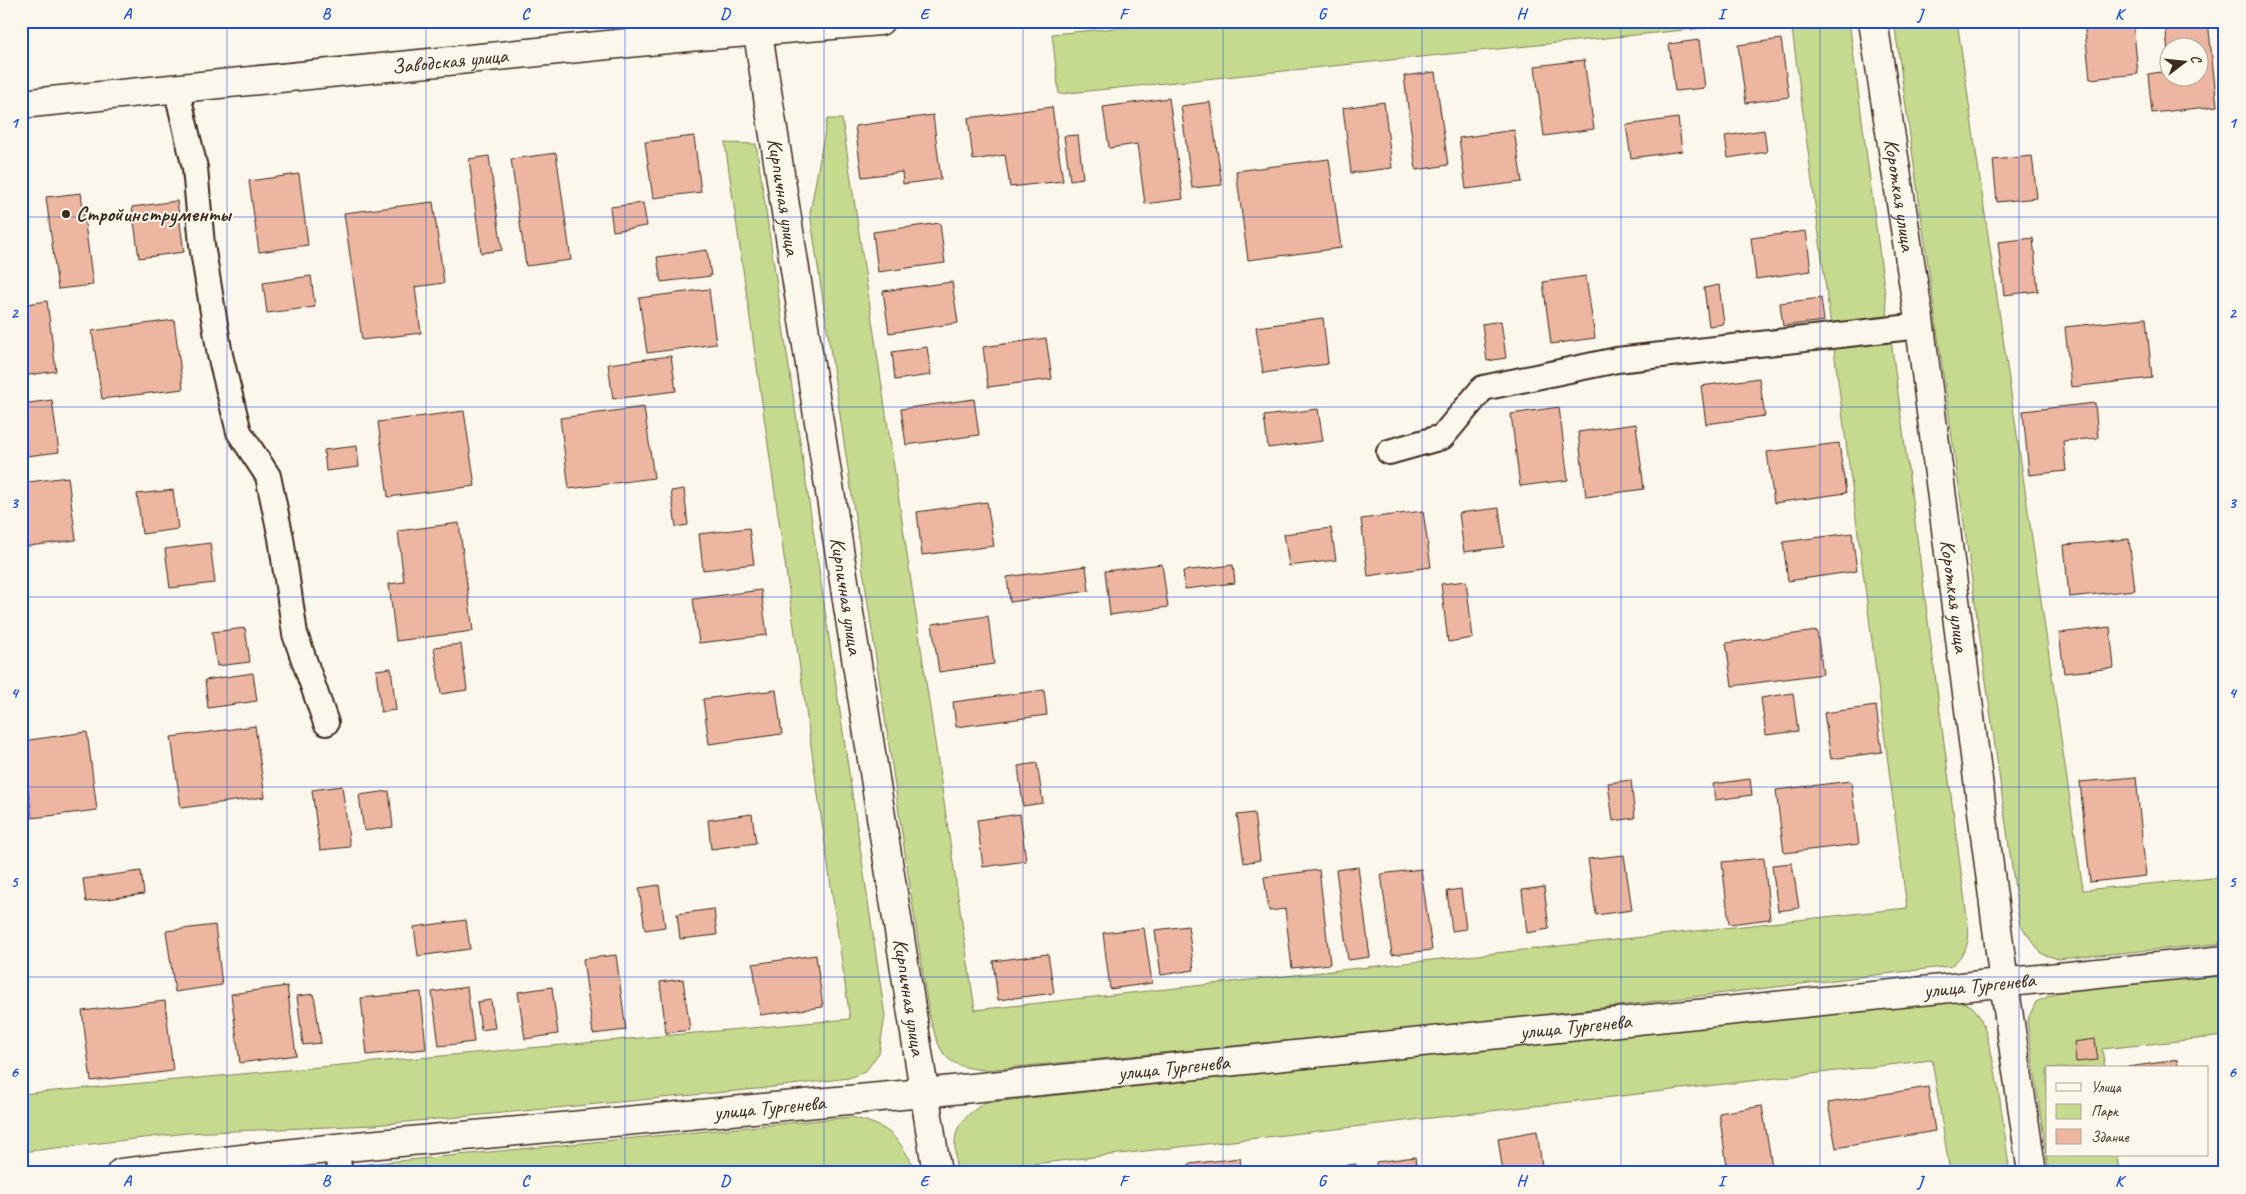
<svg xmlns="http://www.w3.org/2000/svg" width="2246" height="1194" font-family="Caveat,sans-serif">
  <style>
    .green { fill: #c6da8f; stroke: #808256 }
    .building { fill: #edb6a1; stroke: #3b2a1e }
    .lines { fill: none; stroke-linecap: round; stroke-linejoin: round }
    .lane-casing { stroke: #3b2a1e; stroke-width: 28 }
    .street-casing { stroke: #3b2a1e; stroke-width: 31 }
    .secondary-casing { stroke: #3b2a1e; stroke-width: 31 }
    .lane { stroke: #fbf7ec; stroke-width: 24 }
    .street { stroke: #fbf7ec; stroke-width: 28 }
    .secondary { stroke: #fbf7ec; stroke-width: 28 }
    .grid { fill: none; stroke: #1d4ed8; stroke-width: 1; stroke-opacity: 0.55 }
    .poi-dot { fill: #3b2a1e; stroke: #fbf7ec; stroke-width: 2 }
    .labels { text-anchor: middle; stroke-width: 4; stroke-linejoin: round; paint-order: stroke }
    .street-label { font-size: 21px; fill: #3b2a1e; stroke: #fbf7ec }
    .poi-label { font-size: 21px; font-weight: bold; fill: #3b2a1e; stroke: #fbf7ec; text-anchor: start }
    .neatline { fill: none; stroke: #1d4ed8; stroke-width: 2 }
    .grid-label { font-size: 16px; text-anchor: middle; font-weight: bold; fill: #1d4ed8 }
  </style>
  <rect width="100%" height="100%" fill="#fbf7ec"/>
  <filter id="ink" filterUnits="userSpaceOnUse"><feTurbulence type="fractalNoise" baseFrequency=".02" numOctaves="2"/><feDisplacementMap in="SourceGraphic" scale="10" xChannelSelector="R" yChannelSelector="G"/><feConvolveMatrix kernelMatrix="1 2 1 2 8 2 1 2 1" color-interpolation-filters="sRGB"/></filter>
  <g filter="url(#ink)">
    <path class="green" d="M1190,21H1772L1059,94L1052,34Z
      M1791,21H1849L1965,902C1968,931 1976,945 1951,966L1483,1022L985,1070C941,1066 941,1053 929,1015L810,213L827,119H842L975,1010L1907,908Z
      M1894,21H1957L2083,890L2225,877V943L2058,959L2042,954L2020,925Z
      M725,143L756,144L885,1016L879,1053L865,1072L849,1078L757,1089L374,1125L187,1133L21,1152V1094L850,1019Z
      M2225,975V1036L2102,1049L2105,1068H2047V1155H2117L2119,1173H2049L2027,1021L2036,1002L2061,991Z
      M1934,1001C1946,1001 1960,999 1971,1006C1994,1020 2005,1142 2010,1173H1950L1932,1060L1007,1167V1173H956C955,1134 949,1127 984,1103Z
      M851,1117C893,1127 897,1137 918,1173H357L356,1165Z"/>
    <path class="building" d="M2084,21H2133L2138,74L2090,79Z
      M2165,21H2208L2217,106L2152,113L2148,74L2168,71V78H2198V48H2168V53Z
      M2217,21H2225V35L2219,36Z
      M1781,39L1789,97L1746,103L1738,45Z
      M1699,40L1705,88L1675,91L1669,44Z
      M1584,60L1594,129L1544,136L1535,66Z
      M1435,72L1448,165L1416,170L1404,76Z
      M1169,98L1183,199L1145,204L1137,144L1109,148L1103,107Z
      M1210,102L1222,185L1192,188L1181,106Z
      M1384,102L1392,168L1351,173L1343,108Z
      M1052,107L1063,181L1010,187L1005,155L973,160L968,118Z
      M933,115L941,179L903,184L902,172L862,177L855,126Z
      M1678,118L1682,151L1631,158L1626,125Z
      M1514,130L1522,182L1466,189L1459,138Z
      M1764,130L1767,152L1728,158L1725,136Z
      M1078,135L1083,178L1070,180L1064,136Z
      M694,136L701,192L653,198L645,142Z
      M556,153L571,260L526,266L511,159Z
      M489,156L502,250L481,253L469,159Z
      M2032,156L2037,198L1997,202L1993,160Z
      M1329,159L1341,248L1248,260L1236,171Z
      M299,174L308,245L259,252L249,181Z
      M81,193L93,285L58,289L46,197Z
      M177,201L184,252L139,258L132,207Z
      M433,202L444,283L415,287L421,333L362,340L344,213Z
      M643,203L647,226L613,231L610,207Z
      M940,223L945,263L878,272L873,232Z
      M1806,231L1811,271L1756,279L1751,238Z
      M2033,238L2038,291L2004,295L1998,242Z
      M707,250L711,276L661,282L657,257Z
      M311,276L315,307L267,313L263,283Z
      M1586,276L1595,338L1551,344L1543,282Z
      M952,282L958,323L889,333L883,291Z
      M1719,285L1724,324L1709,326L1704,288Z
      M709,289L716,344L647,353L639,298Z
      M1821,298L1824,321L1783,326L1780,303Z
      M47,301L56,371L22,376L21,305Z
      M1323,318L1328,364L1263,373L1256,327Z
      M2146,318L2152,378L2071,387L2065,327Z
      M174,320L183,389L102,399L92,331Z
      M1501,321L1506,358L1487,361L1482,324Z
      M1046,338L1052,379L988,387L983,347Z
      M927,347L931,375L895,380L892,352Z
      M671,356L676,391L613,399L608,364Z
      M1759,378L1765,416L1706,424L1701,386Z
      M974,399L979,435L906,445L901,409Z
      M52,400L59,452L27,456L21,404Z
      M2095,403L2098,438L2063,441L2066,471L2029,475L2023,411Z
      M644,407L654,478L569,489L560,418Z
      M1559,407L1568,480L1520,486L1511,414Z
      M1318,409L1323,441L1268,448L1264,416Z
      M464,411L475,486L388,497L378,422Z
      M1636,424L1644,489L1586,497L1578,432Z
      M1839,443L1846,493L1774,503L1767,452Z
      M357,446L359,467L326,471L324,450Z
      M68,477L76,540L21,547V483Z
      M684,489L688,525L676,527L671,491Z
      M173,490L178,529L142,534L137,494Z
      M987,502L994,546L922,555L917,512Z
      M1499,508L1504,547L1464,552L1459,513Z
      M1423,511L1431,567L1368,576L1361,519Z
      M459,523L473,631L396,641L389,584L404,582L398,531Z
      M749,528L754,564L703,570L699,534Z
      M1331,528L1336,560L1289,566L1284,534Z
      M1852,533L1857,571L1788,581L1783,542Z
      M2129,539L2135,590L2069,597L2064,545Z
      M210,543L215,583L170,588L165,549Z
      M1162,564L1168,607L1110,615L1105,571Z
      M1233,565L1235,583L1185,589L1183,571Z
      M1086,566L1089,591L1010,602L1007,577Z
      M1466,581L1473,638L1448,642L1441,584Z
      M761,590L767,635L699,643L693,599Z
      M988,616L994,664L939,672L932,624Z
      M2110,627L2114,668L2064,673L2059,633Z
      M245,628L250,662L217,666L212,632Z
      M1817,631L1823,674L1732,686L1726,643Z
      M461,644L467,690L441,694L434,647Z
      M391,668L396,710L381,712L376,670Z
      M253,673L257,701L208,708L205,680Z
      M776,690L782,734L709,744L703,699Z
      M1044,690L1047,715L956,727L953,702Z
      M1793,693L1798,731L1766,735L1761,698Z
      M1876,706L1882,752L1831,759L1824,713Z
      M255,726L265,797L181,808L171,737Z
      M87,732L97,810L32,818L22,741Z
      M1037,763L1043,803L1023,806L1018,766Z
      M2136,777L2146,876L2090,882L2080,782Z
      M1750,779L1752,795L1715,800L1713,784Z
      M1631,780L1635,818L1613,821L1608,783Z
      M1851,781L1859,844L1784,853L1776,790Z
      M342,786L350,847L320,850L312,790Z
      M389,791L393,827L364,831L359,795Z
      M1254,813L1260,860L1244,863L1237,815Z
      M752,814L756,843L711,849L708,820Z
      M1020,814L1026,861L983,867L977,820Z
      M1624,855L1632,910L1596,915L1588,859Z
      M1764,858L1770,919L1729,924L1722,862Z
      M1792,863L1799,908L1778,911L1772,865Z
      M1358,867L1370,957L1348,960L1336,870Z
      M1421,869L1432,950L1392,955L1381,874Z
      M1319,870L1330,964L1292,968L1285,909L1269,911L1264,877Z
      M141,871L144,894L86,902L83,879Z
      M659,885L665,927L645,930L639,888Z
      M1544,887L1549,929L1527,933L1522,890Z
      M1461,889L1466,929L1452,931L1447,891Z
      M714,909L717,935L680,939L677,914Z
      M466,920L470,949L418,956L414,927Z
      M215,925L222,985L175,992L166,931Z
      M1188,926L1194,970L1161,975L1155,930Z
      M1144,928L1152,983L1110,989L1103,933Z
      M1048,954L1054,993L998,1000L993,961Z
      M616,955L626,1030L593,1034L583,959Z
      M816,955L823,1007L760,1015L753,964Z
      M683,979L690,1030L666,1033L660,982Z
      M287,986L296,1055L240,1063L231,994Z
      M467,987L474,1042L439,1046L432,992Z
      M552,987L558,1034L525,1039L518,992Z
      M421,992L426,1049L367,1055L361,998Z
      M314,994L321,1043L303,1045L297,996Z
      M491,1000L495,1028L481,1030L477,1002Z
      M165,1001L173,1071L91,1081L82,1011Z
      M2095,1039L2098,1060L2076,1062L2074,1042Z
      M2177,1060L2178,1068H2121Z
      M1928,1087L1935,1131L1836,1148L1828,1103Z
      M1762,1106L1772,1166L1728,1173L1719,1113Z
      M1537,1131L1543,1173H1503L1498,1138Z
      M1415,1157L1417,1173H1377L1376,1162Z
      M1240,1158L1242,1173H1190L1189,1164Z
      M1356,1164L1357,1173H1334L1333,1167Z"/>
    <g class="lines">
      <g class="lane-casing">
        <path id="lane" d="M176,87L195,168L202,245L220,355L239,432L268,476L281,538L295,634L326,723
          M1389,452L1442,437L1483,388L1617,360L1920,326
          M336,1148L340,1173"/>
      </g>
      <g class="street-casing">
        <g id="street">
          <path id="s1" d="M756,21L937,1173"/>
          <path id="s2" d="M1873,21L1920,326L2004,983L2032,1173"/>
          <path id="s3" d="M121,1173L336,1148L923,1093L2225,960"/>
        </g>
      </g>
      <g class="secondary-casing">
        <g id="secondary">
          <path id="s4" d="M21,104L688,37L880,21"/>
        </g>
      </g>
      <use href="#lane" class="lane"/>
      <use href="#street" class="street"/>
      <use href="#secondary" class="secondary"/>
    </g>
  </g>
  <path class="grid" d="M227,21V1173M426,21V1173M625,21V1173M824,21V1173M1023,21V1173M1223,21V1173M1422,21V1173M1621,21V1173M1820,21V1173M2019,21V1173M21,217H2225M21,407H2225M21,597H2225M21,787H2225M21,977H2225"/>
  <circle class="poi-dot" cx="66" cy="214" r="5"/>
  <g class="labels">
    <g class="street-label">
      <text dy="7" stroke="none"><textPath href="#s4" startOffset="431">Заводская улица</textPath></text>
      <text dy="7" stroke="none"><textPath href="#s2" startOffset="176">Короткая улица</textPath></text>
      <text dy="7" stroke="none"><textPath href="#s1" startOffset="178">Кирпичная улица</textPath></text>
      <text dy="7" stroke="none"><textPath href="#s1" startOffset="582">Кирпичная улица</textPath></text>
      <text dy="7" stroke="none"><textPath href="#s2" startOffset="581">Короткая улица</textPath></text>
      <text dy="7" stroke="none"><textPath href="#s3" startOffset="1868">улица Тургенева</textPath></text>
      <text dy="7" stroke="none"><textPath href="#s1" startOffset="988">Кирпичная улица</textPath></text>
      <text dy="7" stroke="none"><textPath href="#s3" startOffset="1462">улица Тургенева</textPath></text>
      <text dy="7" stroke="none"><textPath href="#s3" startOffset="1058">улица Тургенева</textPath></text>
      <text dy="7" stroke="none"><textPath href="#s3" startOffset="652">улица Тургенева</textPath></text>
    </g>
    <g class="poi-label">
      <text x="76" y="221">Стройинструменты</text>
    </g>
  </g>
  <rect width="2246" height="1194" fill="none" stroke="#fbf7ec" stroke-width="55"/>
  <rect x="2046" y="1066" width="162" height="90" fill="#fbf7ec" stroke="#aea59a"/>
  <rect x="2056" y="1083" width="25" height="8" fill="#fbf7ec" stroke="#aea59a"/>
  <text x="2091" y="1092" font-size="15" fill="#3b2a1e">Улица</text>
  <rect x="2056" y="1104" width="25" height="15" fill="#c6da8f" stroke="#aea59a"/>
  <text x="2091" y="1116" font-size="15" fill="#3b2a1e">Парк</text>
  <rect x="2056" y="1129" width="25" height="15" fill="#edb6a1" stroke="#aea59a"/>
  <text x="2091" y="1142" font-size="15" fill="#3b2a1e">Здание</text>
  <g transform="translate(2184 62) rotate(74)"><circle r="24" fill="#fbf7ec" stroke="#aea59a"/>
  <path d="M0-4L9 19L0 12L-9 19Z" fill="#3b2a1e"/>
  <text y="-8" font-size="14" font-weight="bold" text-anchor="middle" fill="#3b2a1e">С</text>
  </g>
  <rect x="28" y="28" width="2190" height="1138" class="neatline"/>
  <g class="grid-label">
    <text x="127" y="19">A</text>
    <text x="326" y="19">B</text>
    <text x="525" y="19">C</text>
    <text x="725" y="19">D</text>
    <text x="924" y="19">E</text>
    <text x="1123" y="19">F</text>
    <text x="1322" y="19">G</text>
    <text x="1521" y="19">H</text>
    <text x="1721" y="19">I</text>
    <text x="1920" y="19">J</text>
    <text x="2119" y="19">K</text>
    <text x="14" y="128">1</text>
    <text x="2232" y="128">1</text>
    <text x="14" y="318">2</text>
    <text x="2232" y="318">2</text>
    <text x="14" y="508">3</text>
    <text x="2232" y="508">3</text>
    <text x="14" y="698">4</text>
    <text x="2232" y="698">4</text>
    <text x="14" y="887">5</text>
    <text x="2232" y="887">5</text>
    <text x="14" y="1077">6</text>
    <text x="2232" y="1077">6</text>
    <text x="127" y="1186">A</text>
    <text x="326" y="1186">B</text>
    <text x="525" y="1186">C</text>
    <text x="725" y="1186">D</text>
    <text x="924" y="1186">E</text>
    <text x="1123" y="1186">F</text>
    <text x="1322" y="1186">G</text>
    <text x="1521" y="1186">H</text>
    <text x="1721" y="1186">I</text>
    <text x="1920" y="1186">J</text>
    <text x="2119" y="1186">K</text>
  </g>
</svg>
